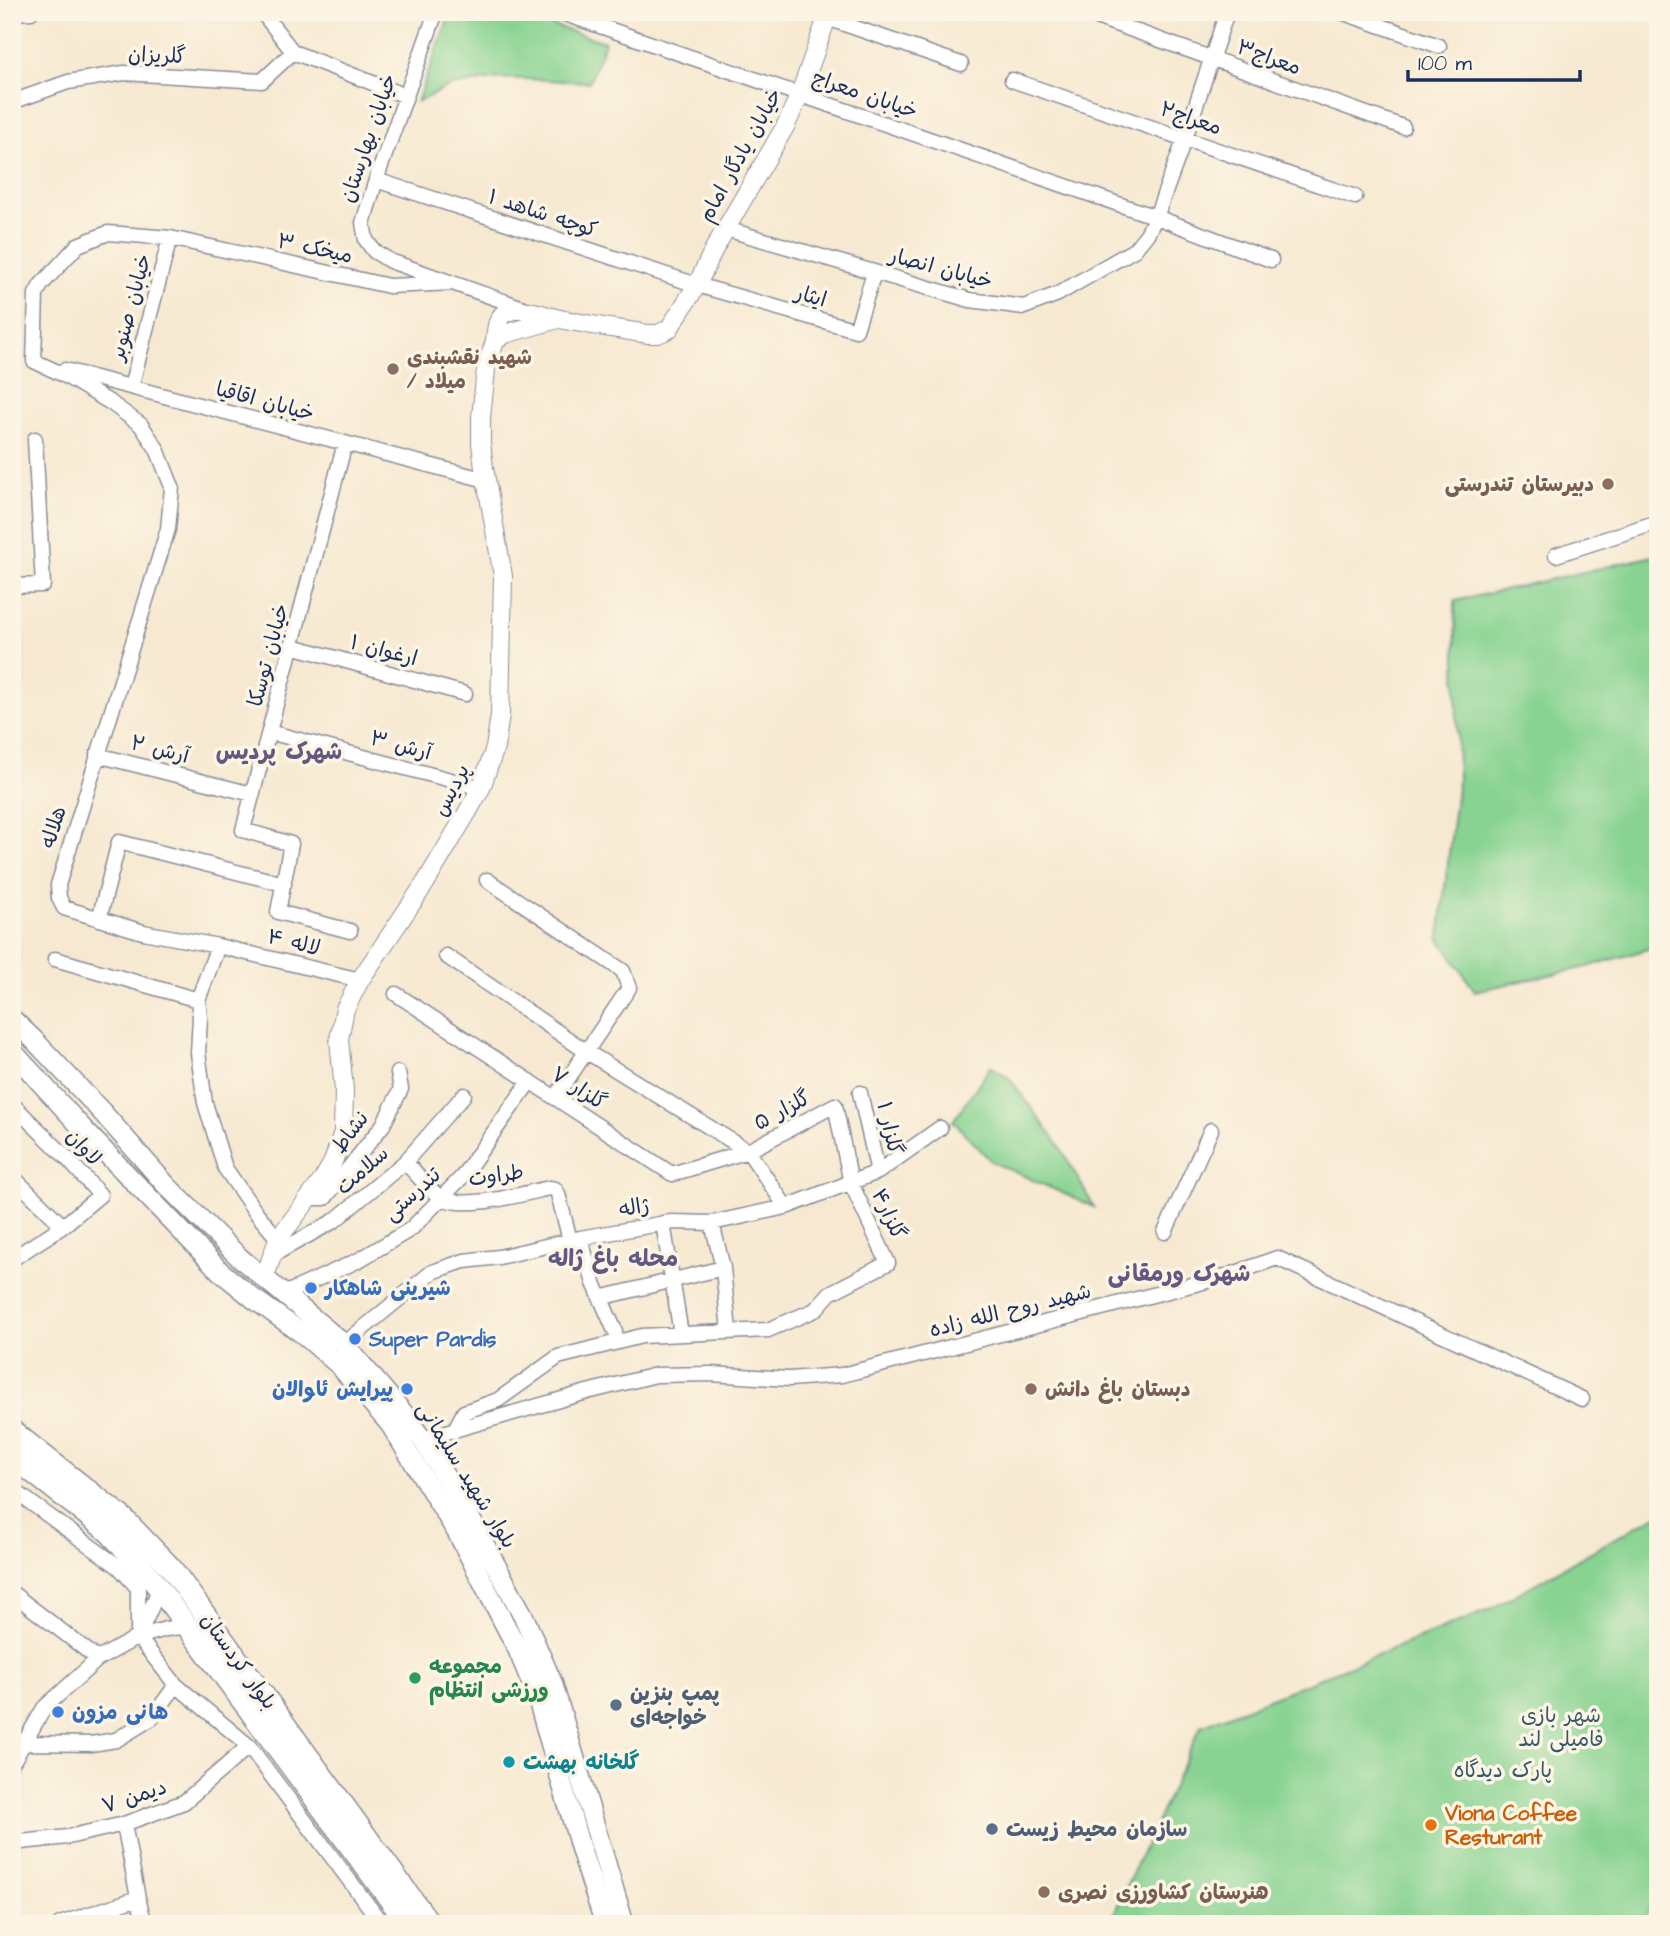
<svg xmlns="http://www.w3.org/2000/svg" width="1670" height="1936" font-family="'Architects Daughter','Playpen Sans Arabic',sans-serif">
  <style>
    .green { fill: #88d391; stroke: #528178; stroke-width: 2 }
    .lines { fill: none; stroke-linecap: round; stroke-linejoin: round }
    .minor-casing { stroke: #898c98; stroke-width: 17 }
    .tertiary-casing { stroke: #898c98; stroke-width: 20 }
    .secondary-casing { stroke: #898c98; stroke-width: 22 }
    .primary-casing { stroke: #898c98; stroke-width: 24 }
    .minor { stroke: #fff; stroke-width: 14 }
    .tertiary { stroke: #fff; stroke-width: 18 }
    .secondary { stroke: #fff; stroke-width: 19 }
    .primary { stroke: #fff; stroke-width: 21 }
    .education-dot { fill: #8d6e63; stroke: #fcf5e5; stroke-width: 2.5 }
    .shop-dot { fill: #3f7fe0; stroke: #fcf5e5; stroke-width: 2.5 }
    .leisure-dot { fill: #2e9e5b; stroke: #fcf5e5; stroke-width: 2.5 }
    .service-dot { fill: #5c6f8a; stroke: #fcf5e5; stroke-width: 2.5 }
    .culture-dot { fill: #0f9aa8; stroke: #fcf5e5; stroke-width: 2.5 }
    .food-dot { fill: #e8710a; stroke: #fcf5e5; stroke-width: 2.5 }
    .labels { text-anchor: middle; stroke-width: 7; stroke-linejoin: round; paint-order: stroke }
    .street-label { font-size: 21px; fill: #1b2f5e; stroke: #fcf5e5 }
    .education-label { font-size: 21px; font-weight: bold; fill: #785e54; stroke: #fcf5e5; text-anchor: start }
    .shop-label { font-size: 21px; font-weight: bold; fill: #366cbe; stroke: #fcf5e5; text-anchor: start }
    .leisure-label { font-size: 21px; font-weight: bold; fill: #27864d; stroke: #fcf5e5; text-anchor: start }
    .service-label { font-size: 21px; font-weight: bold; fill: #4e5e75; stroke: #fcf5e5; text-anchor: start }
    .park-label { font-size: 21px; fill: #36586b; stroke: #fcf5e5 }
    .culture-label { font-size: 21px; font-weight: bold; fill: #0d838f; stroke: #fcf5e5; text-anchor: start }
    .food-label { font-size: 21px; font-weight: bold; fill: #c56008; stroke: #fcf5e5; text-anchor: start }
    .neighbourhood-label { font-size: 23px; font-weight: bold; fill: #635881; stroke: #fcf5e5 }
  </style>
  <rect width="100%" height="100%" fill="#fcf5e5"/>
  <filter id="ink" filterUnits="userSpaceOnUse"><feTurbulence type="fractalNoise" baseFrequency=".0143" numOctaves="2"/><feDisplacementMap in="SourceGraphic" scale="14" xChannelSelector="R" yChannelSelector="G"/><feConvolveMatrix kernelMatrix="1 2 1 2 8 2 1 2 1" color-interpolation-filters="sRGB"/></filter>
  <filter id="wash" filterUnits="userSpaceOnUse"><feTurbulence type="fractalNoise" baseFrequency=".00686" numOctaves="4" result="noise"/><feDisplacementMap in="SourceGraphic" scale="28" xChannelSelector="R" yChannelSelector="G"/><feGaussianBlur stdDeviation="1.57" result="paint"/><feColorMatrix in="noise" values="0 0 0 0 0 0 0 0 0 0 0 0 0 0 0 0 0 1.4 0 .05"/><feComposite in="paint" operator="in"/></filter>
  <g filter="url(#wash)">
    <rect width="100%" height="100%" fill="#f7e9d1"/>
    <path class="green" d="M451,12H510L605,42L589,82L502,78L450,86L417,102Z
      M1658,555V946L1587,967L1475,991L1439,938L1458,779L1455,601Z
      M991,1066L1009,1078L1059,1145L1094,1207L992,1162L953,1121Z
      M1658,1514V1890L1642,1924H1109L1201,1726L1489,1610Z"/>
  </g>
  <g filter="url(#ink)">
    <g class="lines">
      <g class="minor-casing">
        <path id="minor" d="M262,12L293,52
          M436,12L376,180L363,223L366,240L374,251L390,261L526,309
          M559,12L1156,217L1271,260
          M809,12L961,64
          M1082,12L1403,127
          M1341,12L1439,46
          M12,13L31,12
          M293,52L406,96
          M1012,80L1355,197
          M12,102L68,82L124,73L262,81L293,52
          M376,180L697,285L856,330L874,273
          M726,229L970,300L1024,307L1058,294L1134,250L1147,234L1156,217L1185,138L1227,12
          M34,361L64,375L111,403L141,425L157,449L172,487L168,529L58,885L59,898L64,908L143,932L218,946L198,1000L200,1018L198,1053L205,1103L225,1168L254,1210L278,1239
          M34,361L36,294L41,285L78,245L108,233L170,238L389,286L453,283
          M65,370L486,480
          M131,387L170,238
          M345,443L243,830L291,844L278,912L350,931
          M1556,555L1658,522
          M12,586L43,585L35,439
          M292,646L465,694
          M269,732L481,788
          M97,755L252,794
          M487,880L623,971L629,988L555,1098
          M99,919L119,842L284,884
          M218,946L360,980
          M446,956L587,1052L748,1151L786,1207
          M55,959L198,1000
          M396,994L672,1174L748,1151L835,1105L851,1183L888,1263L830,1293L815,1310L768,1330L642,1336L558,1357L498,1400L464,1412L454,1431
          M860,1093L878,1172
          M12,1104L66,1157L100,1195L63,1226L12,1176
          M405,1162C415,1172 428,1189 440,1197C463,1211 523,1194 549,1188L555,1189L558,1194L570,1240
          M311,1198H325L383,1125L401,1089L398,1073
          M663,1223L681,1334
          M712,1223L723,1268L729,1332
          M1165,1232L1211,1130
          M580,1238L594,1283L615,1331
          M271,1256L334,1221L405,1162L464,1095
          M12,1259L63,1226
          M284,1294L359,1260L411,1229L462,1177L530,1081
          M600,1298L723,1268
          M344,1344L432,1272L464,1261L499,1257L580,1238L671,1222L712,1223L786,1207L878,1172L940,1128
          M422,1439L587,1392L656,1375L711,1374L789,1379L842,1375L1230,1275L1277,1258L1582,1399
          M12,1489L119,1567L138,1588V1637L176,1685
          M12,1593L98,1659
          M141,1630L160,1588
          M24,1743L44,1708L98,1659L138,1637L166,1629L188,1626
          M12,1763L24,1743L91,1744L116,1740L152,1718L176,1685L249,1746L382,1924
          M124,1824L138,1898L145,1924
          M12,1843L68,1837L124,1824L184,1802L249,1746
          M60,1924L138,1898"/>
      </g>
      <g class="tertiary-casing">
        <path id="tertiary" d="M495,341C496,332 496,316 507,312C522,306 545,316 560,319C589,325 618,329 647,334H658L669,329L697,285L714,249L786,125L800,94L829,12
          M264,1279L278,1239L322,1181L333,1162L343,1132L344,1090L339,1039L345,1009L360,980L426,882L467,813L481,788L495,748L500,715L503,576L484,468L481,443V418L486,369L495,341L505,334L558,319"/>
      </g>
      <g class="secondary-casing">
        <path id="secondary" d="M12,1019L34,1040L102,1112L167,1186L240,1258L344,1344L404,1414L422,1439L465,1509L523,1615L552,1682L624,1924
          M12,1051L83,1129L221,1272L254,1299L303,1334L339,1365L390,1424L457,1532L518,1650L536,1693L581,1850L605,1924"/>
      </g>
      <g class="primary-casing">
        <path id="primary" d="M12,1431L123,1518L171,1568L430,1924
          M12,1456L109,1532L152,1579L408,1924"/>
      </g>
      <use href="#minor" class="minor"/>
      <use href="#tertiary" class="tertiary"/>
      <use href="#secondary" class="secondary"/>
      <use href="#primary" class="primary"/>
    </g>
  </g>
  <g class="education-dot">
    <circle cx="393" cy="369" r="7"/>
    <circle cx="1608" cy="484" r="7"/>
    <circle cx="1031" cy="1389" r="7"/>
    <circle cx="1044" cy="1892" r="7"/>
  </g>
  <g class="shop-dot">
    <circle cx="311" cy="1288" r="7"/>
    <circle cx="355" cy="1339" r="7"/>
    <circle cx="407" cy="1389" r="7"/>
    <circle cx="58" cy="1712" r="7"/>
  </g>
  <circle class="leisure-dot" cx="415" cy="1678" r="7"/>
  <g class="service-dot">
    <circle cx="616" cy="1705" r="7"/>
    <circle cx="992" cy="1829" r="7"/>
  </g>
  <circle class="culture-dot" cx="509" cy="1762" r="7"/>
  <circle class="food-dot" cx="1431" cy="1825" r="7"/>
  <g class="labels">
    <g class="street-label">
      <text transform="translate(157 55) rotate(2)" y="7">گلریزان</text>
      <text transform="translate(1269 57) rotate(20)" y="7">معراج۳</text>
      <text transform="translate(865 94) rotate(19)" y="7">خیابان معراج</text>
      <text transform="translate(1191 118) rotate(19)" y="7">معراج۲</text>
      <text transform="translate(368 138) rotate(-71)" y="7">خیابان بهارستان</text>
      <text transform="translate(740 155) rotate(-61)" y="7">خیابان یادگار امام</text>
      <text transform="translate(543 213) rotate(18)" y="7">کوچه شاهد ۱</text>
      <text transform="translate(315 248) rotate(12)" y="7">میخک ۳</text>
      <text transform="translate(941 268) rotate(15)" y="7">خیابان انصار</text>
      <text transform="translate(811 296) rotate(16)" y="7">ایثار</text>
      <text transform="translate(130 307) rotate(-75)" y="7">خیابان صنوبر</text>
      <text transform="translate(265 401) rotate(15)" y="7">خیابان اقاقیا</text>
      <text transform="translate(384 650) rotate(15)" y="7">ارغوان ۱</text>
      <text transform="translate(268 655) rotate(-75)" y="7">خیابان توسکا</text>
      <text transform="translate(401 745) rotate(15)" y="7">آرش ۳</text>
      <text transform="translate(160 749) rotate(14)" y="7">آرش ۲</text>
      <text transform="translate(451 790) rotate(-63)" y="7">پردیس</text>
      <text transform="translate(53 827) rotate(-73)" y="7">هلاله</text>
      <text transform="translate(294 942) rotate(14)" y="7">لاله ۴</text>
      <text transform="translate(579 1088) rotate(33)" y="7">گلزار ۷</text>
      <text transform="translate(782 1110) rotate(-28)" y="7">گلزار ۵</text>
      <text transform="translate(890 1128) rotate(77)" y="7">گلزار ۱</text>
      <text transform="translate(350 1132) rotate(-53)" y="7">نشاط</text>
      <text transform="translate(84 1147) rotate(47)" y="7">لاوان</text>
      <text transform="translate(362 1170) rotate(-41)" y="7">سلامت</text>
      <text transform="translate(496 1175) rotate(-8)" y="7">طراوت</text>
      <text transform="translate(412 1194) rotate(-42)" y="7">تندرستی</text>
      <text transform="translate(634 1207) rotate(-10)" y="7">ژاله</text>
      <text transform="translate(889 1214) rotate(65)" y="7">گلزار۴</text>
      <text transform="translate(1010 1310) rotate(-14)" y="7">شهید روح الله زاده</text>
      <text transform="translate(467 1475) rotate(58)" y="7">بلوار شهید سلیمانی</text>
      <text transform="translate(239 1661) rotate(54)" y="7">بلوار کردستان</text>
      <text transform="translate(134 1796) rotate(-18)" y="7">دیمن ۷</text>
    </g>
    <g class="education-label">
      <text x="407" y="364">شهید نقشبندی<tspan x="407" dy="24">/ میلاد</tspan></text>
      <text x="1594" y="491" text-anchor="end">دبیرستان تندرستی</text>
      <text x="1045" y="1396">دبستان باغ دانش</text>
      <text x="1058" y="1899">هنرستان کشاورزی نصری</text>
    </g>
    <g class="shop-label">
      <text x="325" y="1295">شیرینی شاهکار</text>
      <text x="369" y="1346">Super Pardis</text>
      <text x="393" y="1396" text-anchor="end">پیرایش ئاوالان</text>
      <text x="72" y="1719">هانی مزون</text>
    </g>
    <g class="leisure-label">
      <text x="429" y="1673">مجموعه<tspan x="429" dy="24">ورزشی انتظام</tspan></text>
    </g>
    <g class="service-label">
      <text x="630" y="1700">پمپ بنزین<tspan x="630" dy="24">خواجه‌ای</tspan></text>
      <text x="1006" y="1836">سازمان محیط زیست</text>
    </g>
    <g class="park-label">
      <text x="1561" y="1722">شهر بازی<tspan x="1561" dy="24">فامیلی لند</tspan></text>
      <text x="1503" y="1777">پارک دیدگاه</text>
    </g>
    <g class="culture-label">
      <text x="523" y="1769">گلخانه بهشت</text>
    </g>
    <g class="food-label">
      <text x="1445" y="1820">Viona Coffee<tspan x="1445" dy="24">Resturant</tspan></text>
    </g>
    <g class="neighbourhood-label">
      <text x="279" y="759">شهرک پردیس</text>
      <text x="613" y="1266">محله باغ ژاله</text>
      <text x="1179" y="1281">شهرک ورمقانی</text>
    </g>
  </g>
  <rect width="1670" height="1936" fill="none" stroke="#fcf5e5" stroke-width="42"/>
  <path d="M1408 70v10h172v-10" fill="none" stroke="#1b2f5e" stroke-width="3.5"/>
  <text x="1418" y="70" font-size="21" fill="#1b2f5e" stroke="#fcf5e5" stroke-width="5" paint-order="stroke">100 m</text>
</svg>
